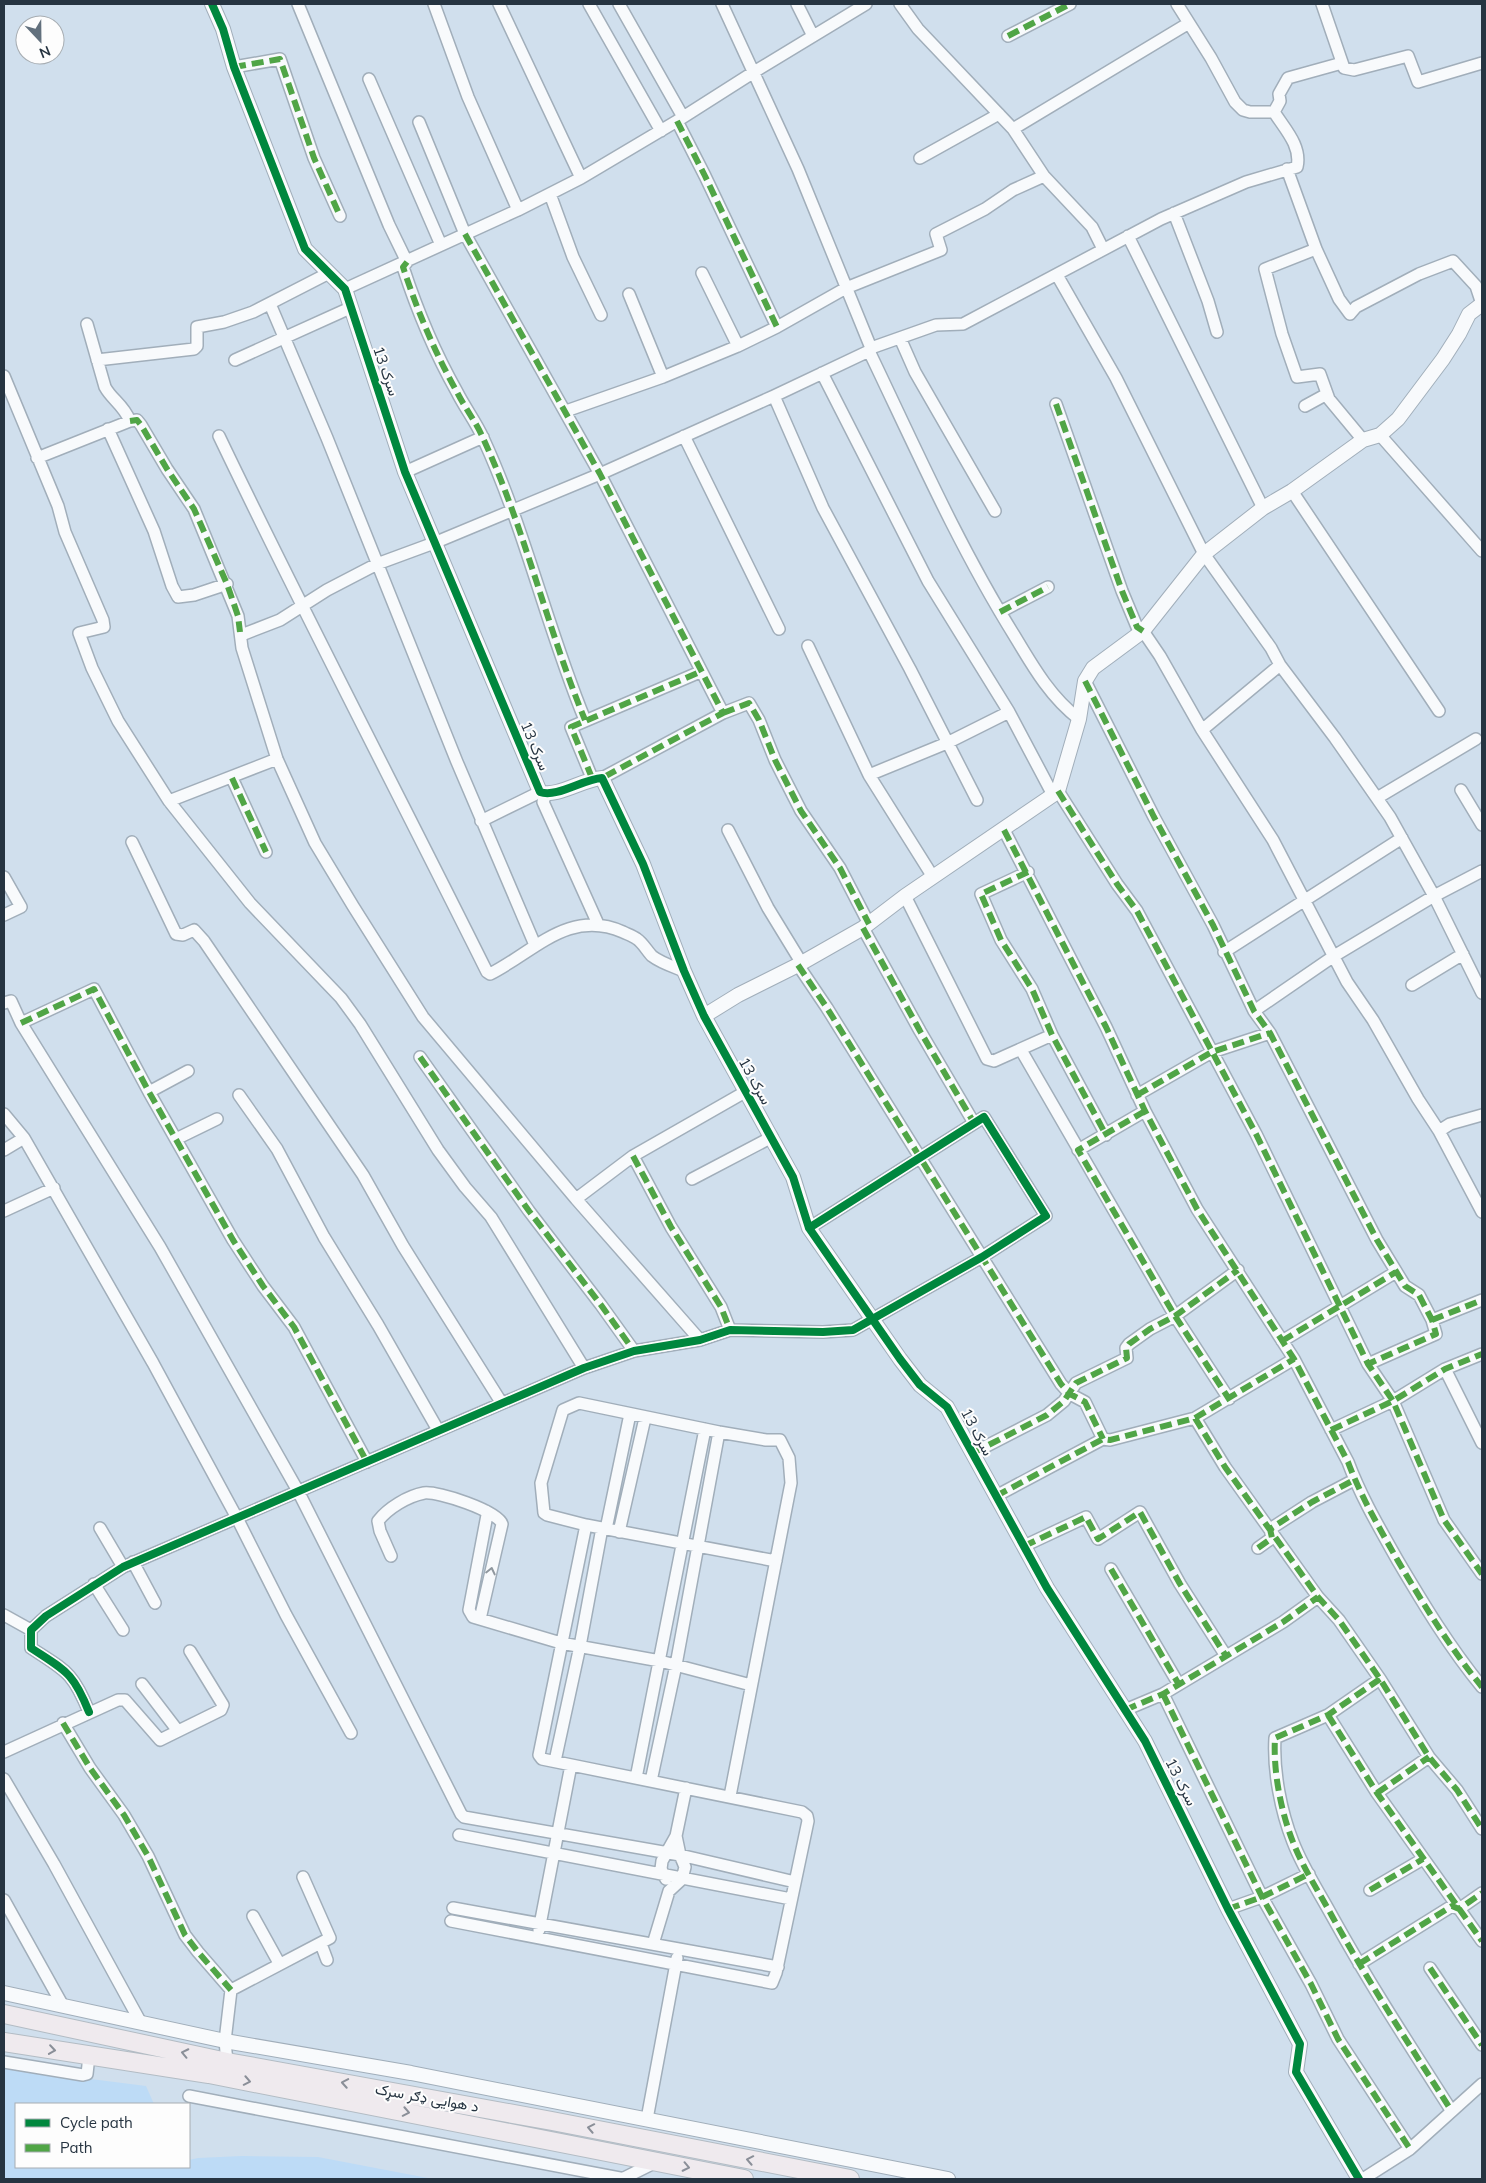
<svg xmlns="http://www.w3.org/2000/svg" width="1486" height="2183" font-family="Mulish,Vazirmatn,sans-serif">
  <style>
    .built { fill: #bddbf6 }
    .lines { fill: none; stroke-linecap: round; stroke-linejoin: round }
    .minor-casing { stroke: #a1aeba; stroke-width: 14 }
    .tertiary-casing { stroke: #a1aeba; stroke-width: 16 }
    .primary-casing { stroke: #b3bcc4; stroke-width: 20 }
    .minor { stroke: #f8fafc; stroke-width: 11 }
    .tertiary { stroke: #f8fafc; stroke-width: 14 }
    .primary { stroke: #efeaee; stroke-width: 18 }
    .quiet { stroke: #50a546; stroke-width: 6; stroke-dasharray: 12 6; stroke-linecap: butt }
    .cycleway-casing { stroke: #fdfdfd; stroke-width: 11 }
    .cycleway { stroke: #00873e; stroke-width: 8 }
    .oneway { stroke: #8f979e }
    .oneway2 { stroke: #8a8f98 }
    .labels { text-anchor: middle; stroke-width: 4; stroke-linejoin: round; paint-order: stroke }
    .street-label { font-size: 15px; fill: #263441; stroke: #fdfdfd }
  </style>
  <rect width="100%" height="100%" fill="#d0dfed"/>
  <path class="built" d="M4,2068L146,2086L154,2104H16V2167H189V2160L198,2158L242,2156L318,2157L433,2179H4Z"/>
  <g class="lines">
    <g class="minor-casing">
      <path id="minor" d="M298,4L389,225L407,262L403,267C417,310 435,353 457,392C465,408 476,422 483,438C525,529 547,628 585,720
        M434,4L468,97L518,210
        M499,4L581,178
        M589,4L661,131
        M619,4L683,117
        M722,4L798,169L871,348
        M797,4L813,36
        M900,4L918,29L1013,129L1044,176L1092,227L1103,249
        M1177,4L1211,58L1235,102L1243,110L1250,112H1274
        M1322,4L1344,68L1354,70L1408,56L1418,82L1482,63
        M1008,36L1070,4
        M234,67L280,59L314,158L340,216
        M369,79L441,245
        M677,121L705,176L777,327
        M419,122L465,234L600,474L723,713L602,778
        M1013,129L1189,23
        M920,158L999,114
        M1287,169L1316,249L1339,299L1350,314L1356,307L1419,274L1453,261L1476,286L1482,304
        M550,194L573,257L601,315
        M1174,213L1208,301L1217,332
        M1128,236L1263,508
        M1316,249L1265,269L1282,334L1297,377L1320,374L1329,399L1363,440
        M702,273L738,346
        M1057,275L1116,378L1204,554L1271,648L1280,665L1335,738L1390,817L1434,896L1482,993
        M345,289L518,210L581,178L677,121L754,72L866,4
        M629,294L663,377
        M270,304L327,438L457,762L535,945
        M87,324L105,387C112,400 123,404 130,421
        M900,338L915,372L995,511
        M869,351C915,447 958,545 1014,635C1032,665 1050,697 1079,719
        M97,360L194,349L197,346V327L224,322L253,312L329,273
        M235,360L350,308
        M822,373L928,581L1009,712L1053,795
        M4,376L58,506L65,532L103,620L104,627L79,633L92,668L118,721L169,801L250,903L341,998L360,1024L438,1150L465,1187L491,1217L584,1368
        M774,396L823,508L910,669L977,800
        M1056,404L1122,591L1137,627L1143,631L1160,656L1202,730L1273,840L1347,982L1373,1020L1418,1099L1439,1131L1482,1212
        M1305,406L1327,394
        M566,411L663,377L738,346L777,327L846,288L941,250L936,234L985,209L1013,190L1044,176
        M108,429L154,531L172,586L178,597L194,595L227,584
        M1380,435L1482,551
        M219,436C305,616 398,793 487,972L490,974C534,952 569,908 623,932C627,934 633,936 637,939C643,943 647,951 652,956C661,963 674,967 684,971
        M684,436L779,629
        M37,458L130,421L137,420L141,425L167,469L194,509L238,616L242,648L277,759L315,843L353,906L423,1017L576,1199L700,1340
        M405,472L483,437
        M1292,491L1439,711
        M1000,612L1048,587
        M240,632L244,634L280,620L327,590L377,564L434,543L600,474L774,396L869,351L871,348L936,325L963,324L1161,219L1246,182L1297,167C1302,146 1284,128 1274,112L1280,101L1279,94L1288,78L1342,63
        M808,646L869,775L933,877
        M1085,681L1154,817L1213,925L1254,1011L1270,1033L1377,1240L1405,1286L1419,1295L1432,1320L1436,1334L1368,1364
        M723,713L749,703L759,720L775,760L801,811L840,868L869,924
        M1202,730L1280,665
        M869,775L947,743L1009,712
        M232,778L266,852
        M592,778L571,727L700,672
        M1461,790L1482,825
        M1058,791L1117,884L1137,911L1256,1134L1368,1364L1393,1401L1444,1520L1482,1574
        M546,794L543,802L598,924
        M1377,798L1476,739
        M169,801L277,759
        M481,821L540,792
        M728,830L768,908L801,962
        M1004,830L1106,1027L1145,1111L1197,1209L1294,1359L1348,1462C1361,1497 1380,1529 1398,1561C1424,1605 1450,1648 1482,1687
        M132,842L176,934L183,935L194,930L204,941L363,1175L403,1246L501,1402
        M1028,872L981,894L1001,940L1032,989L1052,1035L1106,1135
        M4,877L21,907L4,915
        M905,896L987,1059L994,1061L1052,1035
        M863,928L920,1031L974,1123
        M1224,952L1402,838
        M798,965L827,1008L1061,1384L1070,1394L1085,1402L1103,1439
        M1412,985L1463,954
        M4,1003L11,1001L21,1023L160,1247L298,1491L461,1814L464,1817L680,1855L795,1882
        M1254,1011L1334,956L1434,896L1482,871
        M21,1023L94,989L149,1092L233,1240L263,1286L294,1327L367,1462
        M1021,1050L1175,1316L1229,1399
        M420,1057L529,1211L601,1305L634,1351
        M149,1092L188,1071
        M239,1095L277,1149L324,1237L378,1325L438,1430
        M1137,1095L1212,1052L1270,1033
        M4,1114L24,1138L153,1363L237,1518L286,1615L351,1733
        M1439,1131L1450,1124L1482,1115
        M176,1139L217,1119
        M4,1150L24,1138
        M1078,1150L1145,1111
        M633,1156L671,1227L721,1307L730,1330
        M692,1179L772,1137
        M576,1199L633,1156L745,1092
        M4,1211L54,1188
        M1432,1320L1482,1300
        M1282,1341L1396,1272
        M1445,1369L1482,1443
        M1195,1418L1225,1467L1318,1597L1339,1620L1380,1679L1429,1757L1457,1790L1482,1829
        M1331,1430L1393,1401L1445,1369L1482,1354
        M973,1453L1047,1415L1064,1401L1076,1383L1127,1358L1126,1348L1129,1344L1150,1329L1175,1316L1238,1270
        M996,1496L1103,1439L1110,1440L1195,1418L1294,1359
        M486,1511L487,1515L469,1610L473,1617L561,1643L660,1661L751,1685
        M100,1528L123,1567
        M606,1529L630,1414
        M619,1532L645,1418
        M1024,1546L1086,1517L1098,1539L1140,1512L1180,1584L1226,1656
        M1258,1548L1272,1538L1270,1529L1312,1502L1354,1480
        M391,1556L380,1531L378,1521C388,1508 408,1496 424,1493C438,1491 498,1511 502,1524L480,1619
        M133,1562L155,1603
        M1111,1569L1178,1683
        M94,1584L123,1630
        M4,1615L31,1630
        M1380,1679L1328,1715L1275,1738C1273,1771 1281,1812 1293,1842C1303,1868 1319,1892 1332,1916C1369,1983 1410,2046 1451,2110
        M142,1684L178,1731
        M1163,1694L1262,1897L1311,1984L1338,2039L1410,2149
        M1125,1710L1163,1694L1283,1622L1318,1597
        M89,1712C73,1672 66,1671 31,1648V1630L46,1616L123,1567L584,1368L634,1351L700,1340L730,1330L823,1332L853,1330L982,1257L1046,1216L984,1117L809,1228
        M1328,1715L1377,1793L1482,1941
        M63,1723L90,1768L124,1815L148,1856L185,1935L198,1952L231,1990
        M4,1752L118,1700H125L160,1740L221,1710L223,1705L190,1651
        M555,1761L580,1646L602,1528
        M636,1778L705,1429
        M4,1779L54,1864L141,2023
        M651,1781L676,1665L719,1432
        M1377,1793L1429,1757
        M730,1796L791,1483L789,1458L780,1440H766L719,1432L579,1403L563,1410L541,1483L544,1513L547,1515L586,1525L776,1561
        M459,1835L791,1899
        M666,1879L661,1869L662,1861L676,1836L686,1788
        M1370,1890L1423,1859
        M4,1900L63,2006
        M453,1908L778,1967
        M1228,1909L1262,1897L1309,1874
        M253,1916L279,1963
        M451,1921L772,1983L776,1973L808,1821L807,1816L802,1812L542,1759L539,1755L586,1525
        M539,1930L571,1765
        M321,1944L327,1960
        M653,1944L669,1891L682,1879L685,1867L680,1855L676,1836
        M1359,1964L1452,1906L1459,1909L1482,1893
        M1430,1968L1482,2045
        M4,2062L83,2075L87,2074L89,2056
        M227,2062L225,2041L231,1990L330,1938L303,1877
        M189,2096L625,2179
        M647,2119L677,1958
        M622,2179L656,2162
        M1363,2179L1410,2149L1482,2084"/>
    </g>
    <g class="tertiary-casing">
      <path id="tertiary" d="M212,4L223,29L234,67L305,249L345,289L405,472L540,792C557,798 583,779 602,778L643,864L684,971L704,1016L793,1177L809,1228L900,1359L920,1385L947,1407L1047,1588L1145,1741L1228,1909L1300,2044L1296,2072L1359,2179
        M704,1016L738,995L798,965L863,928L905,896L1053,795L1058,791L1079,719L1085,681L1093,668L1143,631L1204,554L1263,508L1292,491L1363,440L1380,435L1398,419L1443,359L1459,334L1469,314L1482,304
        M4,1993L225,2041L411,2073L948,2179"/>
    </g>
    <g class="primary-casing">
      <path id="primary" d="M4,2014L227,2062L552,2121L850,2179
        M4,2042L209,2074L744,2179"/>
    </g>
    <use href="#minor" class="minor"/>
    <use href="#tertiary" class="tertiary"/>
    <use href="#primary" class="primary"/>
    <path class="quiet" d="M1008,36L1070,4
      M234,67L280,59L314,158L340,216
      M677,121L705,176L777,327
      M465,234L600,474L723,713L602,778
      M407,262L403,267C417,310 435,353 457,392C465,408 476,422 483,438C525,529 547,628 585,720
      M1056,404L1122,591L1137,627L1143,631
      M130,421L137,420L141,425L167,469L194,509L227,584L238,616L240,632
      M1000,612L1048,587
      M1085,681L1154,817L1213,925L1254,1011L1270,1033L1377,1240L1405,1286L1419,1295L1432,1320L1436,1334L1368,1364
      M723,713L749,703L759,720L775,760L801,811L840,868L869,924
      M232,778L266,852
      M592,778L571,727L700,672
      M1058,791L1117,884L1137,911L1256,1134L1368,1364L1393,1401L1444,1520L1482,1574
      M1004,830L1106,1027L1145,1111L1197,1209L1294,1359L1348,1462C1361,1497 1380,1529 1398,1561C1424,1605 1450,1648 1482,1687
      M1028,872L981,894L1001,940L1032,989L1052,1035L1106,1135
      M863,928L920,1031L974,1123
      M798,965L827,1008L1061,1384L1070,1394L1085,1402L1103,1439
      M21,1023L94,989L149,1092L233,1240L263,1286L294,1327L367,1462
      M420,1057L529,1211L601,1305L634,1351
      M1137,1095L1212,1052L1270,1033
      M1145,1111L1078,1150L1175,1316L1229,1399
      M633,1156L671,1227L721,1307L730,1330
      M1432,1320L1482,1300
      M1282,1341L1396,1272
      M1195,1418L1225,1467L1318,1597L1339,1620L1380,1679L1429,1757L1457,1790L1482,1829
      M1331,1430L1393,1401L1445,1369L1482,1354
      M973,1453L1047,1415L1064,1401L1076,1383L1127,1358L1126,1348L1129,1344L1150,1329L1175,1316L1238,1270
      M996,1496L1103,1439L1110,1440L1195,1418L1294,1359
      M1024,1546L1086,1517L1098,1539L1140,1512L1180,1584L1226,1656
      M1258,1548L1272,1538L1270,1529L1312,1502L1354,1480
      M1111,1569L1178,1683
      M1380,1679L1328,1715L1275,1738C1273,1771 1281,1812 1293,1842C1303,1868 1319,1892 1332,1916C1369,1983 1410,2046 1451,2110
      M1163,1694L1262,1897L1311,1984L1338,2039L1410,2149
      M1125,1710L1163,1694L1283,1622L1318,1597
      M1328,1715L1377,1793L1482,1941
      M63,1723L90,1768L124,1815L148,1856L185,1935L198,1952L231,1990
      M1377,1793L1429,1757
      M1370,1890L1423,1859
      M1228,1909L1262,1897L1309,1874
      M1359,1964L1452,1906L1459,1909L1482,1893
      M1430,1968L1482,2045"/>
    <g class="cycleway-casing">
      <path id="cycleway" d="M212,4L223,29L234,67L305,249L345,289L405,472L540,792C557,798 583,779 602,778L643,864L684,971L704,1016L793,1177L809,1228L900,1359L920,1385L947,1407L1047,1588L1145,1741L1228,1909L1300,2044L1296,2072L1359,2179
        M89,1712C73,1672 66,1671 31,1648V1630L46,1616L123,1567L584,1368L634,1351L700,1340L730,1330L823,1332L853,1330L982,1257L1046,1216L984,1117L809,1228"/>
    </g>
    <use href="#cycleway" class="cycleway"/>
  </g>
  <defs><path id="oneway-chevron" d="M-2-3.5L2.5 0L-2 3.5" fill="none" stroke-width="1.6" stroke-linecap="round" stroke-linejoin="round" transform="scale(1.25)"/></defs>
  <use class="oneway" href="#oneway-chevron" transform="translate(491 1571) rotate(-77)"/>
  <g class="oneway2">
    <use href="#oneway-chevron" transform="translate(52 2050) rotate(8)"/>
    <use href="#oneway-chevron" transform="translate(185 2053) rotate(-168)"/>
    <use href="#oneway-chevron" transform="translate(247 2081) rotate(11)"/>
    <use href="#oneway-chevron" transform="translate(345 2083) rotate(-170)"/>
    <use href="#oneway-chevron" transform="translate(406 2112) rotate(11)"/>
    <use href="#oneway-chevron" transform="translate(591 2128) rotate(-169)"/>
    <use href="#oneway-chevron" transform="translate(750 2160) rotate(-169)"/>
    <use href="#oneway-chevron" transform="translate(686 2167) rotate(12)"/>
  </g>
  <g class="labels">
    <g class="street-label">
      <text transform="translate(386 371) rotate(71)" y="5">سرک 13</text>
      <text transform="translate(535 746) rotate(67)" y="5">سرک 13</text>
      <text transform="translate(755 1081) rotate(61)" y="5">سرک 13</text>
      <text transform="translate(977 1432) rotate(62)" y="5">سرک 13</text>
      <text transform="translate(1181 1782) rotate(63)" y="5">سرک 13</text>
      <text transform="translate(427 2098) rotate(10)" y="5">د هوایی ډګر سړک</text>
    </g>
  </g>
  <rect width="1486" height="2183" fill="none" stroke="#263441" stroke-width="10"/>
  <rect x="15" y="2103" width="175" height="65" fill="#fdfdfd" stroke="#a7adb2"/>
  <rect x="25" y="2119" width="25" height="8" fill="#00873e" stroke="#a7adb2"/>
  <text x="60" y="2128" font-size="15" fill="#263441">Cycle path</text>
  <rect x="25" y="2144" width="25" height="8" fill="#50a546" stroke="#a7adb2"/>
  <text x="60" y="2153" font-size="15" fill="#263441">Path</text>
  <g transform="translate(40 40) rotate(158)"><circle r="24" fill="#fdfdfd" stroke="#a7adb2"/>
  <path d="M0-4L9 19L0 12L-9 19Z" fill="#62707d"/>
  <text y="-8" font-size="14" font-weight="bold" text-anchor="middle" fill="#263441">N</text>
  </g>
</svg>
